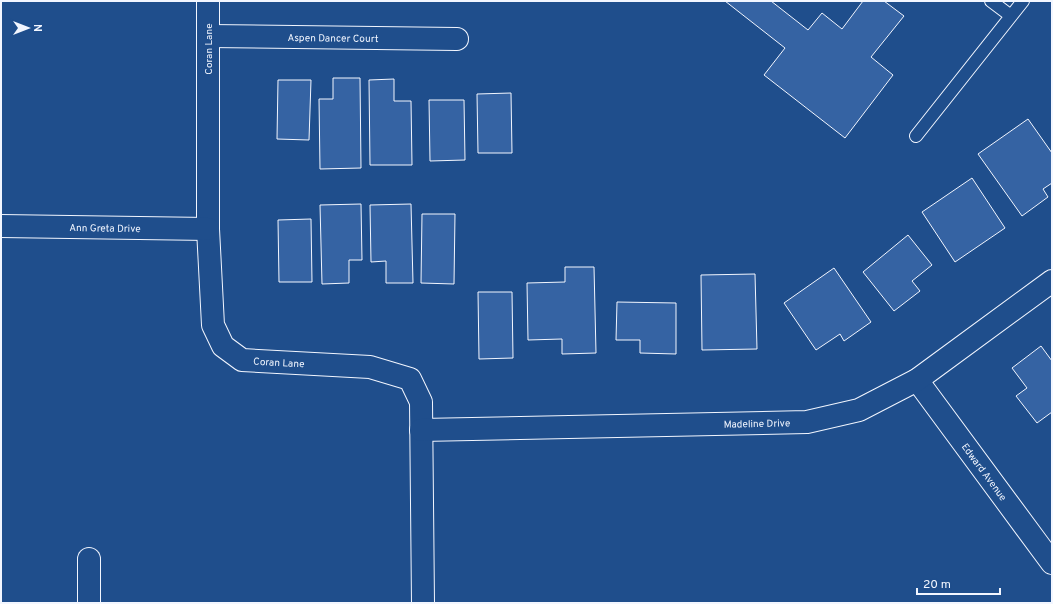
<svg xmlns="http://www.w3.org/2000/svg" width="1053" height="604" font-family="Overpass,sans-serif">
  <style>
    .building { fill: #3563a3; stroke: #f2f6ff }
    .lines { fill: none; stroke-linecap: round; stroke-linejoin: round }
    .lane-casing { stroke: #f2f6ff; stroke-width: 14 }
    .street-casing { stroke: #f2f6ff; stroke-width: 24 }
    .lane { stroke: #1f4e8c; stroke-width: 12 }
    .street { stroke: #1f4e8c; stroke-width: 22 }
    .labels { text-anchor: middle; stroke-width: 3; stroke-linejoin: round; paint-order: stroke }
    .street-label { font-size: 10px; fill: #f2f6ff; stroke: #1f4e8c }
  </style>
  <rect width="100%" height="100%" fill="#1f4e8c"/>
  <path class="building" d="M725,1H771L808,30L822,13L842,29L863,1H884L904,16L871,57L893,75L845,138L764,75L785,48Z
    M333,78H360L361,168L320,169L319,99H333Z
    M394,79V101H411L412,165H370L369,80Z
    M278,80H311L309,140L277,139Z
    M511,93L512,153H478L477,94Z
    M429,100H464L465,160L430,161Z
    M1028,119L1052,153V183L1043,189L1048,197L1022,216L978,154Z
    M972,178L1005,228L955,262L922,212Z
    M361,204L362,260H349V283L322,284L320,205Z
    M411,204L413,283H386V261L371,262L370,205Z
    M422,214H455L454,284L421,283Z
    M311,219L312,282H279L278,220Z
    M908,235L932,265L912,281L920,291L894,311L863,272Z
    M565,267H594L596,353L562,354V339L528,340L527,283L565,282Z
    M834,268L871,322L844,341L840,334L816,350L784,303Z
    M755,274L757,349L702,350L701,275Z
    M478,292H512L513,358L479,359Z
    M617,302L676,303V354L640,353V340H616Z
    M1041,346L1052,361V412L1037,423L1016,396L1027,388L1012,368Z"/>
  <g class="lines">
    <g class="lane-casing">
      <path id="lane" d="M991,1L1011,16
        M916,136L1023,1"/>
    </g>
    <g class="street-casing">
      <g id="street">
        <path id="s1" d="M208,1V229L213,325L223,346L242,360L370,367L410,379L421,402L423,603"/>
        <path id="s2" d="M209,36L457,39"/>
        <path id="s3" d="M1,226L208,229"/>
        <path id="s4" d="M917,380L1052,563"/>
        <path id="s5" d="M421,430L807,422L859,410L917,380L1052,281"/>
        <path d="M89,559V603"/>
      </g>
    </g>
    <use href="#lane" class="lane"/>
    <use href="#street" class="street"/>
  </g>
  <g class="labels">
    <g class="street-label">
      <text dy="4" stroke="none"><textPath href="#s2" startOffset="124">Aspen Dancer Court</textPath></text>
      <text transform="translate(208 49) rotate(-90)" y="4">Coran Lane</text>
      <text dy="4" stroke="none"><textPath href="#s3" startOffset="104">Ann Greta Drive</textPath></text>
      <text dy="4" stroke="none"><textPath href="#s1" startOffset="408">Coran Lane</textPath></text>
      <text dy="4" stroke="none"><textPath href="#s5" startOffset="336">Madeline Drive</textPath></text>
      <text dy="4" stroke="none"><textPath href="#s4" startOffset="114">Edward Avenue</textPath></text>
    </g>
  </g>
  <rect width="1053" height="604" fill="none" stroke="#f2f6ff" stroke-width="4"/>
  <g transform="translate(28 28) rotate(90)" stroke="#1f4e8c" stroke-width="3" paint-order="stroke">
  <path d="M0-3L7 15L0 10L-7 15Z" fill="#f2f6ff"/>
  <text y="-6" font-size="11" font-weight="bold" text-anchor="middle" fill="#f2f6ff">N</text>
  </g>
  <path d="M917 588v6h83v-6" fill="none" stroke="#f2f6ff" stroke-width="2"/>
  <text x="923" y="588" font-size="12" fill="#f2f6ff" stroke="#1f4e8c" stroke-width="3" paint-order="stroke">20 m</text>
</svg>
